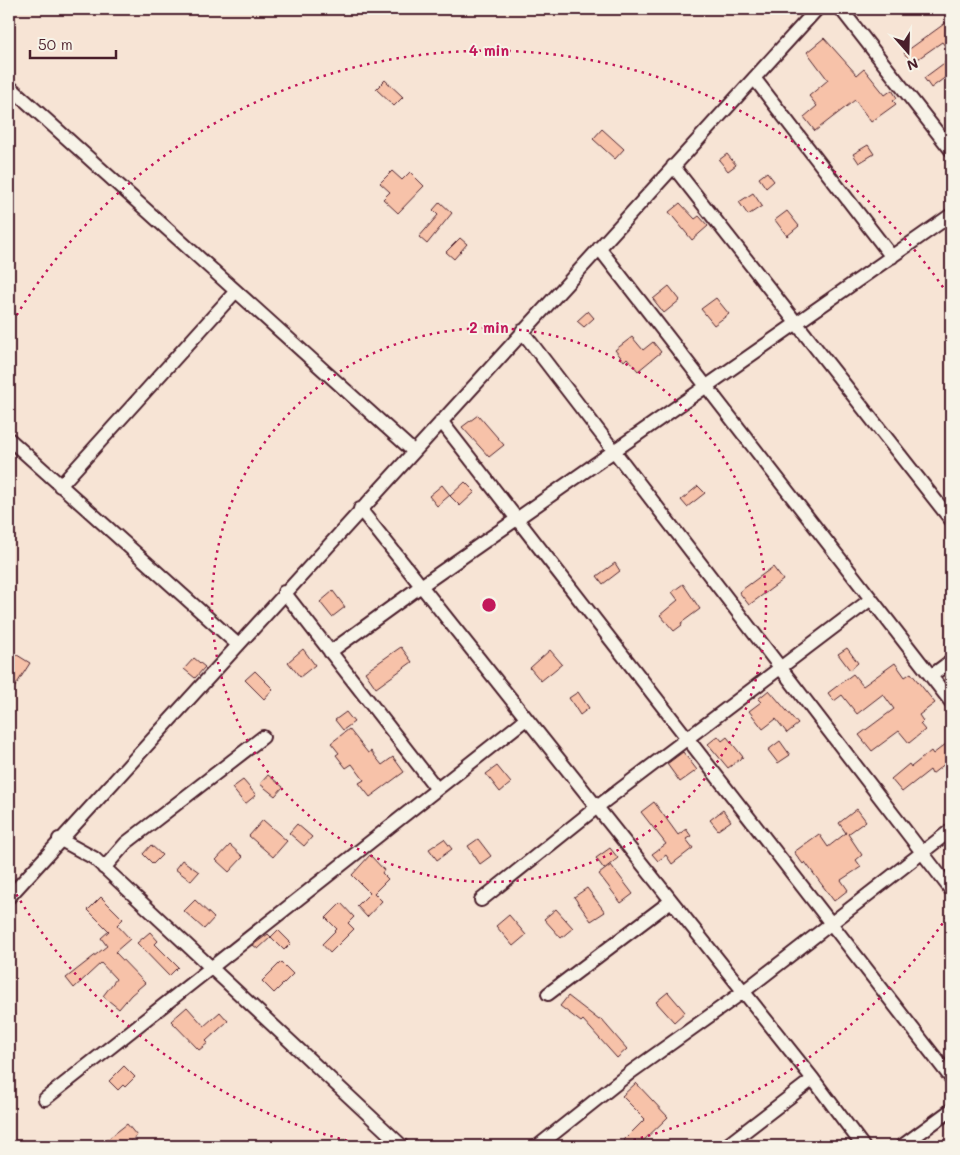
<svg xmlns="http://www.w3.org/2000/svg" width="960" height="1155" font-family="Mali,sans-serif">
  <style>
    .building { fill: #f7c2a9; stroke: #4a1f2b }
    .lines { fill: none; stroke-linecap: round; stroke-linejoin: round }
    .minor-casing { stroke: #4a1f2b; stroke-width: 16 }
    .minor { stroke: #f7f3e8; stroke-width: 12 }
    .ring { fill: none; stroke: #c2185b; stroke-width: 2.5; stroke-dasharray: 2.5 5 }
    .centre { fill: #c2185b; stroke: #f7f3e8; stroke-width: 2.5 }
    .ring-label { font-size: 15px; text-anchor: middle; font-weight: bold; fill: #c2185b; stroke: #f7f3e8; stroke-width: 4; stroke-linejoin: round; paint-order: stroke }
  </style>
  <rect width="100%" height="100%" fill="#f7e4d5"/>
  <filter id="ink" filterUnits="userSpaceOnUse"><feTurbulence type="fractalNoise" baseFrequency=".02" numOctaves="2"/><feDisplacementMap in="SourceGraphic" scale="10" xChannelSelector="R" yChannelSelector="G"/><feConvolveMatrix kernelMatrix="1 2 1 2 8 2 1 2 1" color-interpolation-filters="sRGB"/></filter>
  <g filter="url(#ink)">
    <path class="building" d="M951,19V54L942,42L912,63L904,53Z
      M824,38L857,75L864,69L885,95L892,90L897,98L893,101L896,104L871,122L855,100L815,131L804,117L817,106L809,96L828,80L807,52Z
      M951,58V73L931,88L924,78Z
      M385,80L403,97L394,106L376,89Z
      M602,129L624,149L615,159L593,139Z
      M868,145L874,154L859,163L853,154Z
      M727,154L736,165L728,171L719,160Z
      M392,171L402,180L410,172L424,186L398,213L383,199L390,192L380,183Z
      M767,172L774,181L766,188L759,178Z
      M753,193L762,206L748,215L739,202Z
      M440,202L452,213L427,244L419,237L438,215L433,210Z
      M680,203L695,219L699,216L708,226L692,240L669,212Z
      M787,211L799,226L787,236L775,220Z
      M460,238L467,244L454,259L446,252Z
      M669,286L680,300L664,313L653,299Z
      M716,298L729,314L714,325L701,309Z
      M588,311L594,318L584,327L577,321Z
      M632,337L643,350L653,342L661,352L638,371L627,358L624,361L615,350Z
      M478,415L504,445L489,457L462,427Z
      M465,482L475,492L460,506L450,496Z
      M442,485L450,495L437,506L429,496Z
      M698,486L705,493L687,507L681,500Z
      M615,563L620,571L603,584L597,576Z
      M773,567L783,580L749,605L739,592Z
      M683,584L700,609L681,623L682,625L674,631L660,615L678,600L672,592Z
      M333,591L345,607L332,617L320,602Z
      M401,647L412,662L376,688L365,672Z
      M847,648L858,663L850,670L838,654Z
      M303,649L315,665L300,677L288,662Z
      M9,650L30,663L9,696Z
      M550,650L562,664L541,681L530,668Z
      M194,658L205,667L195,678L184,669Z
      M895,663L905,677L911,673L935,703L919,715L923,721L920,724L925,730L909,743L899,731L872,751L859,735L894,709L883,694L857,714L842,695L834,701L828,693L853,674L863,686Z
      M255,671L273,689L264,699L245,680Z
      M769,690L798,724L787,733L776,719L763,729L749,711L761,702L758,699Z
      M578,692L589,708L580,715L569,698Z
      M346,712L354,722L343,730L335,720Z
      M349,729L368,753L371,751L382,765L393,757L404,772L370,797L359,783L364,780L352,764L346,768L336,755L339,753L331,743Z
      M718,736L722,741L727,737L743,757L728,768L708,744Z
      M951,740V759L932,774L930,770L902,792L891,779L909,764L911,767L931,751L933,754Z
      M780,741L790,755L778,763L768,750Z
      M683,752L697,770L680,782L667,764Z
      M497,766L511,783L500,792L486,774Z
      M268,775L283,787L275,796L260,784Z
      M243,780L256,795L245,804L232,788Z
      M654,802L678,835L686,829L691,836L686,839L693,848L672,864L666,855L658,861L652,854L666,844L641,812Z
      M857,809L866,821L848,834L862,855L856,860L861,867L841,880L848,890L834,901L805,862L803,864L794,852L819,834L828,847L846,833L839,823Z
      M723,810L731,821L718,830L710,820Z
      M263,820L287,841L273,857L249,836Z
      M297,824L312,837L304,846L289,833Z
      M444,839L452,849L437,860L429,849Z
      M478,839L491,856L480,864L468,846Z
      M151,845L162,855L153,864L143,854Z
      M230,845L243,857L229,872L216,860Z
      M610,848L618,858L604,869L596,858Z
      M370,855L384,870L382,873L388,879L374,893L382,901L367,917L357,906L370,893L352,875Z
      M182,860L199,872L191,881L175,869Z
      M611,865L633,894L621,903L599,874Z
      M587,888L605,912L591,921L574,897Z
      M101,897L123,919L117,925L130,939L115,952L145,983L131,995L119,1009L103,996L116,979L101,963L74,988L66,978L107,946L101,938L109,931L88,910Z
      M195,900L214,918L204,929L184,911Z
      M341,903L354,917L348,923L354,929L330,953L322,944L337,929L326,918Z
      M556,909L573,928L561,938L544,919Z
      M509,915L526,935L513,946L496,926Z
      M278,930L291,943L284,950L271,937Z
      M150,932L158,941L155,944L178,967L169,976L137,943Z
      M268,934L271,937L258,949L253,945Z
      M281,962L293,974L274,993L262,981Z
      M668,992L685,1012L674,1022L656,1002Z
      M568,996L599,1020L601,1019L627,1049L617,1058L583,1020L581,1022L560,1006Z
      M187,1007L204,1026L220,1012L228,1021L206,1041L208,1043L199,1050L171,1021Z
      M124,1066L135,1077L125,1087L123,1085L118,1090L109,1081Z
      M636,1083L668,1117L638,1146H630L624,1140L645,1119L622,1096Z
      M127,1124L137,1136L124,1146H99Z"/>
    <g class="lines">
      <g class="minor-casing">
        <path id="minor" d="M841,9L951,150
          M754,78L892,257
          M9,86L413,451
          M673,166L951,520
          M599,248L951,702
          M522,331L951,890
          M441,421L951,1078
          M9,439L237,644
          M60,486L236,291
          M360,509L813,1079L863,1146
          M284,592L437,789
          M330,652L421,586L951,215
          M931,676L951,661
          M59,839L94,858L402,1146
          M104,868L126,843L263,737
          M9,897L817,9
          M481,900L597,807L871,599
          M548,994L671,901
          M45,1099L526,719
          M538,1146L631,1072L743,992L951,830
          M726,1146L813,1079
          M902,1146L951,1110"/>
      </g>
      <use href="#minor" class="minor"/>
    </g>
  </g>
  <g class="ring">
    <circle cx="489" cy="605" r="277"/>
    <path d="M951 911A554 554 0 0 1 609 1146M369 1146A554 554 0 0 1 9 882M9 328A554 554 0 0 1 951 299"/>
  </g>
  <circle cx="489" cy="605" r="8" class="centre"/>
  <g class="ring-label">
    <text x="489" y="56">4 min</text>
    <text x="489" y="333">2 min</text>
  </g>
  <rect width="960" height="1155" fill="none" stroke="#f7f3e8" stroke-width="30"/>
  <rect x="15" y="15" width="930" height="1125" fill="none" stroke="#4a1f2b" stroke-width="2" filter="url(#ink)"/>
  <g transform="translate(908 52) rotate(160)" stroke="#f7f3e8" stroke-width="4" paint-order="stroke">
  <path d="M0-4L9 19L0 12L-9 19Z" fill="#4a1f2b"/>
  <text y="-8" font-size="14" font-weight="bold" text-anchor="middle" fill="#4a1f2b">N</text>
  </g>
  <path d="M30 50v8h86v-8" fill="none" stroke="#4a1f2b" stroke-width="2.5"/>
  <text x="38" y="50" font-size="15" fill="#4a1f2b" stroke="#f7f3e8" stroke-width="4" paint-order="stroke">50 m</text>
</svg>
